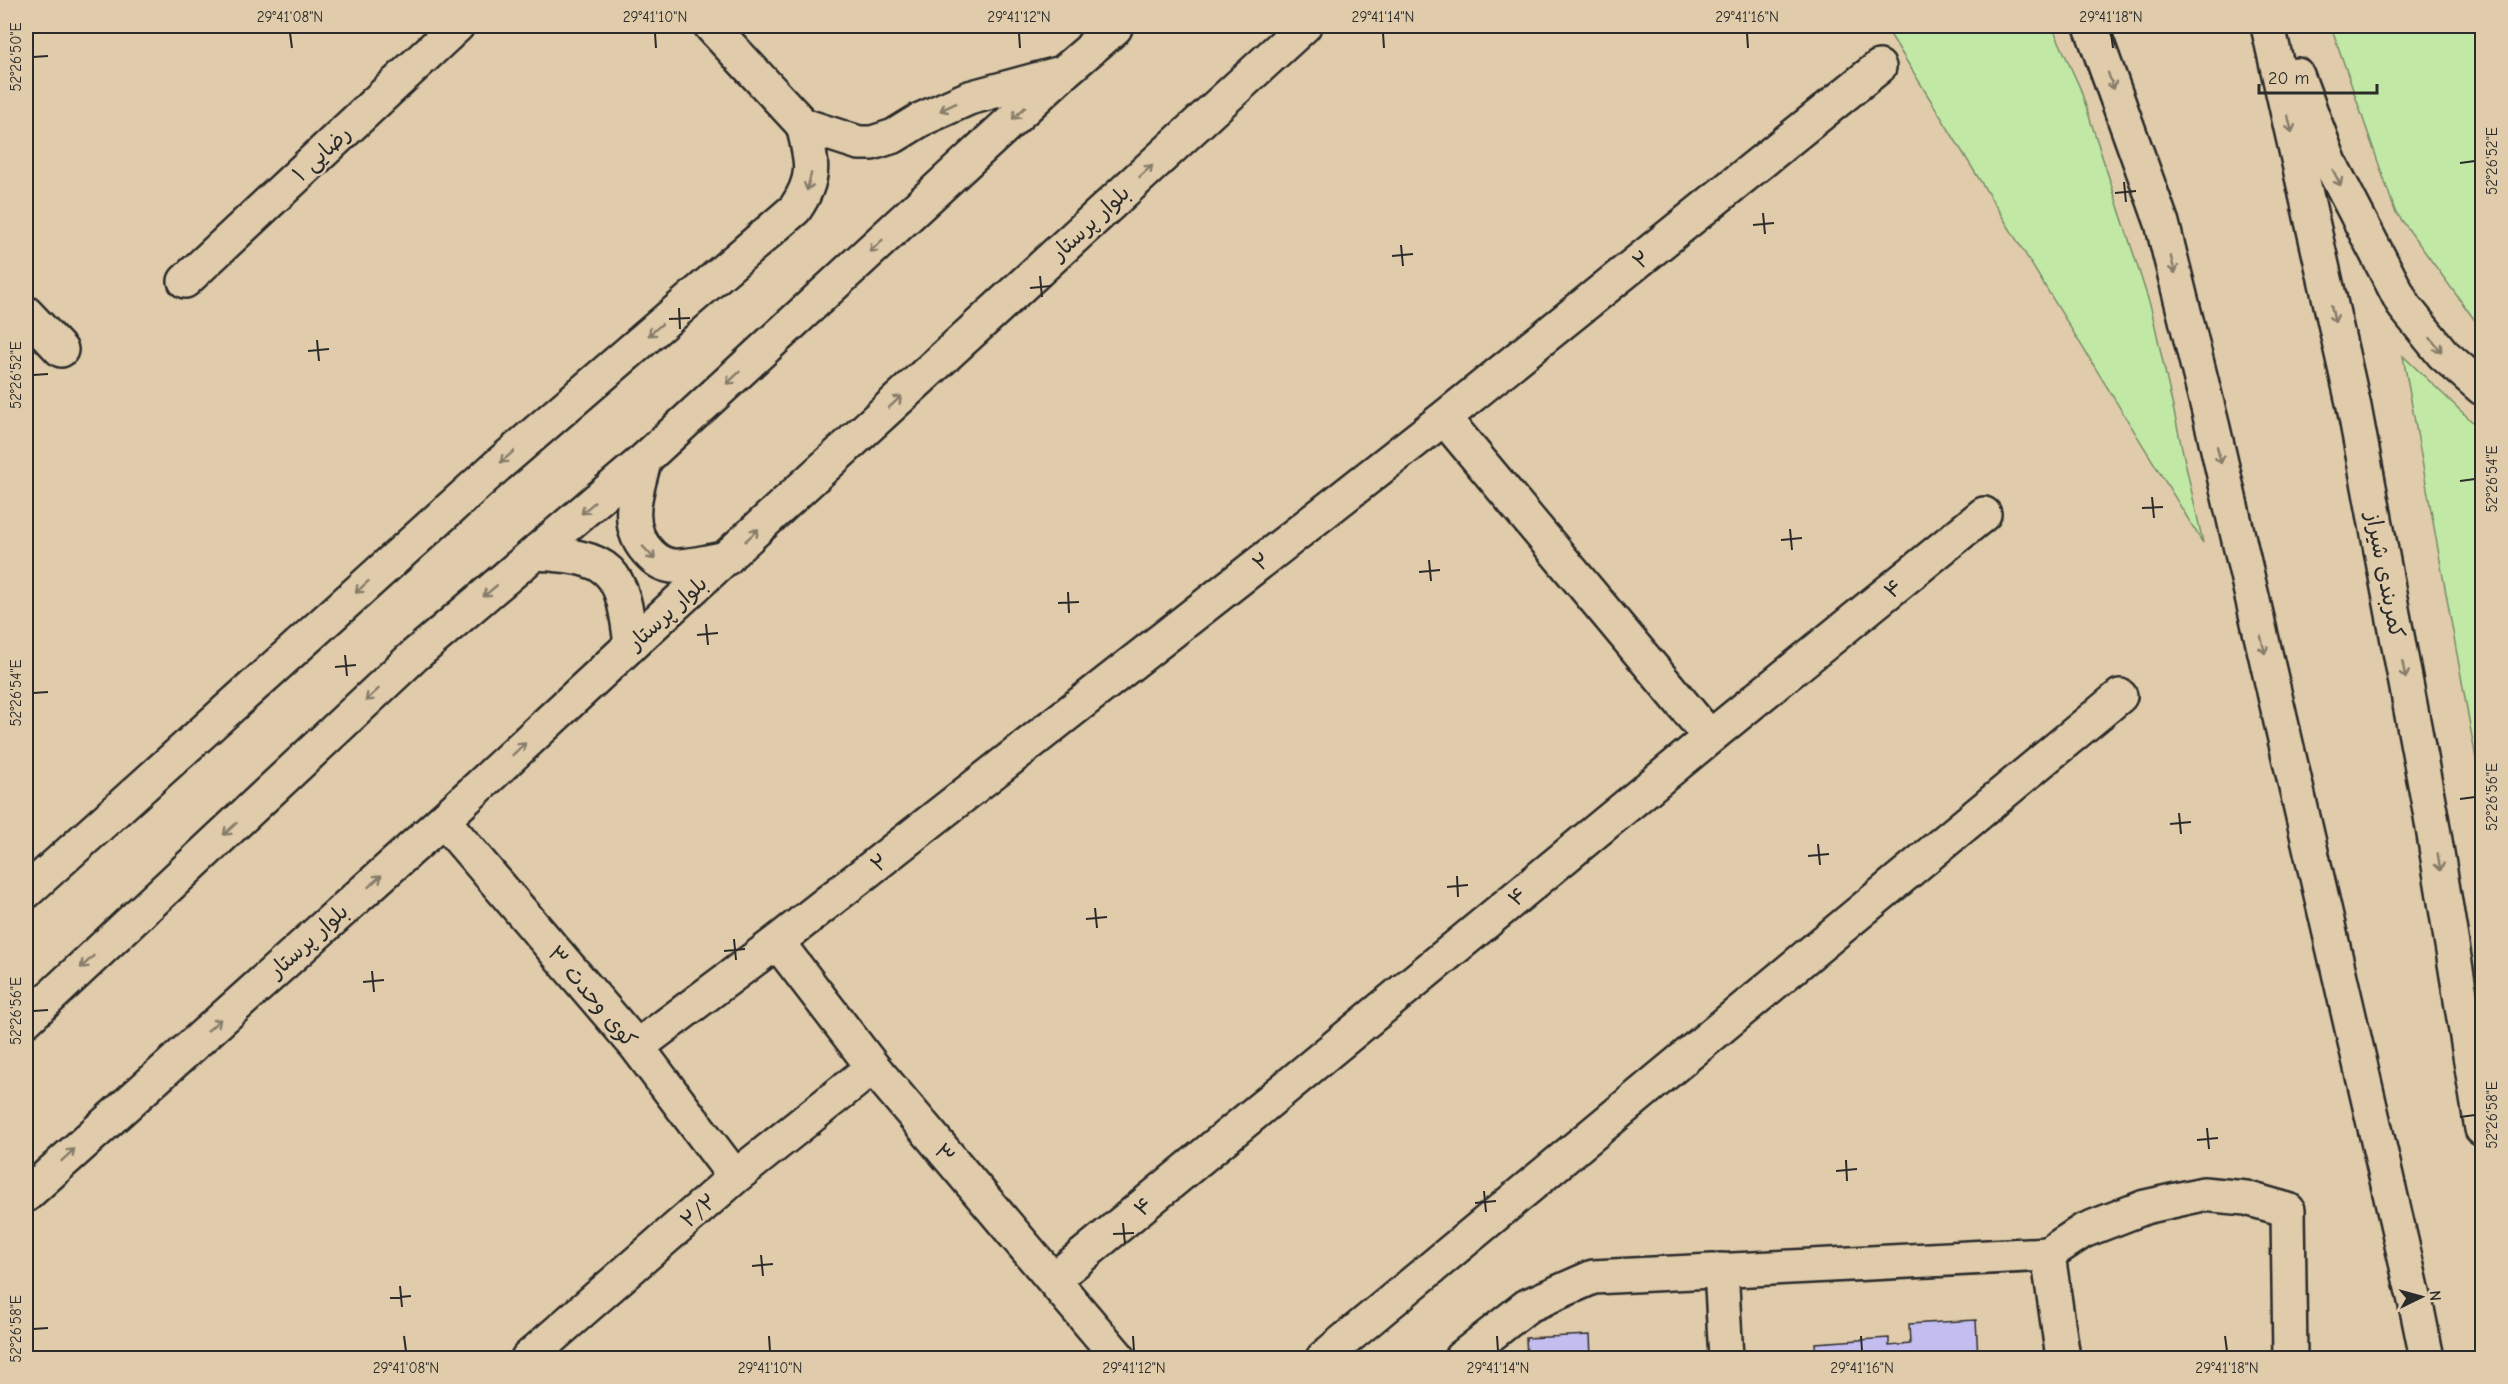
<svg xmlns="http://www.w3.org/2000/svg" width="2508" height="1384" font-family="'Comic Neue','Playpen Sans Arabic',sans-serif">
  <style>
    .green { fill: #c1e9a5; stroke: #768a68; stroke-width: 1.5 }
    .building { fill: #c4bdef; stroke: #2b2b2b; stroke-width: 1.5 }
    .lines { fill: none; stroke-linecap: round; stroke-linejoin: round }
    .minor-casing { stroke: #2b2b2b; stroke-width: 38 }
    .major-casing { stroke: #2b2b2b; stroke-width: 38 }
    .highway-casing { stroke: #2b2b2b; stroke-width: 38 }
    .minor { stroke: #e0ccaa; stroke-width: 33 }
    .major { stroke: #e0ccaa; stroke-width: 33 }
    .highway { stroke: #e0ccaa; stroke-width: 33 }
    .oneway { stroke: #867c6a }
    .ticks { fill: none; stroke: #2b2b2b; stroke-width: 2 }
    .labels { text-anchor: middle; stroke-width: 4.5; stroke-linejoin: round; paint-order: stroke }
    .street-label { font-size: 22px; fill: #2b2b2b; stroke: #e0ccaa }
    .neatline { fill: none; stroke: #2b2b2b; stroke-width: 2 }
    .ticks-label { font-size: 15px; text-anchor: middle; fill: #2b2b2b }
  </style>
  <rect width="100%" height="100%" fill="#e0ccaa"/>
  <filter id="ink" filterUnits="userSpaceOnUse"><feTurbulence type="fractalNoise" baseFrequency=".0167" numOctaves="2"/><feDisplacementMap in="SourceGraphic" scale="12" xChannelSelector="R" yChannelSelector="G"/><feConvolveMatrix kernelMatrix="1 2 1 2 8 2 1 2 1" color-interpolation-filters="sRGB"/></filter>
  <g filter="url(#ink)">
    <path class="green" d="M1885,26H2052L2080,88L2151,308L2203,543Z
      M2331,26H2482V330L2395,211Z
      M2403,356L2482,431V792Z"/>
    <path class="building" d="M1976,1320L1978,1357L1987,1356L1988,1358H1816L1815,1343L1889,1338V1346L1910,1344L1909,1324Z
      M1590,1335L1591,1357L1635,1355V1358H1527L1526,1338Z"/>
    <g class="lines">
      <g class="minor-casing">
        <path id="minor" d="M711,26L803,125
          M185,281L457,26
          M26,313L61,350
          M1444,418L1710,737
          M443,820L637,1047L735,1177
          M777,942L873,1067L1119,1358
          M637,1047L777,942L1444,418L1879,67
          M2048,1254L2063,1358
          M1721,1270L1726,1358
          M1053,1280L1710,737L1984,514
          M528,1358L735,1177L873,1067
          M1323,1358L2120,696
          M1461,1358L1527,1306L1593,1277L2048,1254L2083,1231L2145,1207L2203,1194L2246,1198L2288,1210L2290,1358"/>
      </g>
      <g class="major-casing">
        <path id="major" d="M803,125L859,143H872L894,136L920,120L969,98L1058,74
          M645,459C636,492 622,528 651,555C659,563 669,567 680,566C696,565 712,561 727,558
          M535,553C612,557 622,568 631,645
          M26,892L497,466L795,209C817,177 812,161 803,125
          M26,1020L415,655L645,459L1064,72L1115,28
          M26,1195L443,820L631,645L1304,26"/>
      </g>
      <g class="highway-casing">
        <path id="highway" d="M2091,26L2162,223L2213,428L2418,1314L2427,1358
          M2268,26L2354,407L2431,816L2482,1129
          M1093,45L1111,26
          M2297,75L2330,163L2404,306L2443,354L2482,388"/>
      </g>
      <use href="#minor" class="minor"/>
      <use href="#major" class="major"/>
      <use href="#highway" class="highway"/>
    </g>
    <defs><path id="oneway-shaft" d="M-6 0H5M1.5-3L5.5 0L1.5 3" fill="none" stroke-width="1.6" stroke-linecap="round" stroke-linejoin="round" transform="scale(1.5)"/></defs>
    <g class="oneway">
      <use href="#oneway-shaft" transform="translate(2111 81) rotate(70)"/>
      <use href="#oneway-shaft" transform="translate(948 107) rotate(155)"/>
      <use href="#oneway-shaft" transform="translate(1019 113) rotate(137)"/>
      <use href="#oneway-shaft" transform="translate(2290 124) rotate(77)"/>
      <use href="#oneway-shaft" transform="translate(1146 171) rotate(-43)"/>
      <use href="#oneway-shaft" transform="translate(2337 178) rotate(63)"/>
      <use href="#oneway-shaft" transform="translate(809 182) rotate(104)"/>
      <use href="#oneway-shaft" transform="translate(876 246) rotate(137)"/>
      <use href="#oneway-shaft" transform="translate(2173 265) rotate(76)"/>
      <use href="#oneway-shaft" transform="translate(2333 314) rotate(77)"/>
      <use href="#oneway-shaft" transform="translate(655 330) rotate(139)"/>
      <use href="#oneway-shaft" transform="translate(2436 345) rotate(51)"/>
      <use href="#oneway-shaft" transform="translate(733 378) rotate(137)"/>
      <use href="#oneway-shaft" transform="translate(895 402) rotate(-43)"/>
      <use href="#oneway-shaft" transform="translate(2219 455) rotate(77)"/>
      <use href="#oneway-shaft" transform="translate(507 457) rotate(139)"/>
      <use href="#oneway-shaft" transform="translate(588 508) rotate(139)"/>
      <use href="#oneway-shaft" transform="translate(752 535) rotate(-43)"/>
      <use href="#oneway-shaft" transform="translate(649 553) rotate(47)"/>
      <use href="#oneway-shaft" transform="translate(362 587) rotate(138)"/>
      <use href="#oneway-shaft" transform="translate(490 591) rotate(140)"/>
      <use href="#oneway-shaft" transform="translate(2263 645) rotate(77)"/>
      <use href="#oneway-shaft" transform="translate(2404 670) rotate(79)"/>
      <use href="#oneway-shaft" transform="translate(372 695) rotate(137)"/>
      <use href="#oneway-shaft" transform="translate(519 749) rotate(-43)"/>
      <use href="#oneway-shaft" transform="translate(230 829) rotate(137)"/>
      <use href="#oneway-shaft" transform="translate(2439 862) rotate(81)"/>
      <use href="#oneway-shaft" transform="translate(375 881) rotate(-42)"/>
      <use href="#oneway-shaft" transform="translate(87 962) rotate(137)"/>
      <use href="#oneway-shaft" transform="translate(214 1025) rotate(-42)"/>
      <use href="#oneway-shaft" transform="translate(68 1155) rotate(-43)"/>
    </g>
  </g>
  <path class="ticks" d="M290,33L292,48M655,33L656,48M1019,33L1020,48M1383,33L1384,48M1747,33L1748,48M2111,33L2113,48M33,57L48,56M2460,163L2475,161M2124,182L2126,202M2115,193L2136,191M1763,213L1765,234M1753,225L1774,223M1401,245L1403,266M1392,256L1413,254M1040,276L1042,297M1030,288L1051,286M679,308L680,329M669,319L690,318M317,340L319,361M308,351L329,349M33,375L48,374M2460,481L2475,479M2152,497L2154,518M2142,508L2163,507M1790,529L1792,550M1781,540L1802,538M1429,560L1431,581M1419,572L1440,570M1068,592L1069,613M1058,603L1079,602M706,624L708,645M697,635L718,633M345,655L347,676M335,667L356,665M33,693L48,692M2460,799L2475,797M2179,813L2181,834M2170,824L2191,822M1818,844L1820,865M1808,856L1829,854M1457,876L1458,897M1447,887L1468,885M1095,908L1097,928M1086,919L1107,917M734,939L736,960M724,951L745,949M372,971L374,992M363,982L384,980M33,1011L48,1010M2460,1117L2475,1115M2207,1128L2209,1149M2197,1140L2218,1138M1846,1160L1847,1181M1836,1171L1857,1169M1484,1191L1486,1212M1475,1203L1496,1201M1123,1223L1125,1244M1113,1234L1134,1233M761,1255L763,1276M752,1266L773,1264M400,1286L402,1307M390,1298L411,1296M33,1329L48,1328M404,1336L406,1351M769,1336L770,1351M1133,1336L1134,1351M1497,1336L1498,1351M1861,1336L1862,1351M2225,1336L2227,1351"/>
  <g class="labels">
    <g class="street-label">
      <text transform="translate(321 153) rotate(-43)" y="8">رضایی ۱</text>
      <text transform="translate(1090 222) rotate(-43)" y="8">بلوار پرستار</text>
      <text transform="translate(1641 259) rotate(-39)" y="8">۲</text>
      <text transform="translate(1261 561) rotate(-38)" y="8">۲</text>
      <text transform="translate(2386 575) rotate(79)" y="8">کمربندی شیراز</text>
      <text transform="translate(1893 588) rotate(-39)" y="8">۴</text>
      <text transform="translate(667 612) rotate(-42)" y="8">بلوار پرستار</text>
      <text transform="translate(879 862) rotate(-38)" y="8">۲</text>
      <text transform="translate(1517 896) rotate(-40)" y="8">۴</text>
      <text transform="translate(308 940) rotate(-42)" y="8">بلوار پرستار</text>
      <text transform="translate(593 996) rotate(50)" y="8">کوی وحدت ۳</text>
      <text transform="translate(945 1153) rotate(50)" y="8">۳</text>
      <text transform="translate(1143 1206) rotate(-40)" y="8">۴</text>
      <text transform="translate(698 1210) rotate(-41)" y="8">۲/۲</text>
    </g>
  </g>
  <rect width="2508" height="1384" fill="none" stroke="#e0ccaa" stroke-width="66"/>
  <g transform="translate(2421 1297) rotate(85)" stroke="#e0ccaa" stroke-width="4.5" paint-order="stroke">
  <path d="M0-4.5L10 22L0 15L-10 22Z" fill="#2b2b2b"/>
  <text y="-9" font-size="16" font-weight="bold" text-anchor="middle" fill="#2b2b2b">N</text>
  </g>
  <path d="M2259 84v9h118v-9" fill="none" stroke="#2b2b2b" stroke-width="3"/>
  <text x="2268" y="84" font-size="18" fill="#2b2b2b" stroke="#e0ccaa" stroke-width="4.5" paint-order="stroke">20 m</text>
  <rect x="33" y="33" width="2442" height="1318" class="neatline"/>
  <g class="ticks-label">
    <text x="290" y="22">29°41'08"N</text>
    <text x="655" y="22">29°41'10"N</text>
    <text x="1019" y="22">29°41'12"N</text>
    <text x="1383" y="22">29°41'14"N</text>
    <text x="1747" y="22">29°41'16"N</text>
    <text x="2111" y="22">29°41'18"N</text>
    <text transform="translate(16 57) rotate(-90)" y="5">52°26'50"E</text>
    <text transform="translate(2492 161) rotate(-90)" y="5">52°26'52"E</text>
    <text transform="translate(16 375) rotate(-90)" y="5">52°26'52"E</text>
    <text transform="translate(2492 479) rotate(-90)" y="5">52°26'54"E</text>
    <text transform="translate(16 693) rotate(-90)" y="5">52°26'54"E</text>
    <text transform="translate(2492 797) rotate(-90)" y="5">52°26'56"E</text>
    <text transform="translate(16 1011) rotate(-90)" y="5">52°26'56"E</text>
    <text transform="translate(2492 1115) rotate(-90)" y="5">52°26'58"E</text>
    <text transform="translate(16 1329) rotate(-90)" y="5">52°26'58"E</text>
    <text x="406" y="1373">29°41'08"N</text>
    <text x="770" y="1373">29°41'10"N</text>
    <text x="1134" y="1373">29°41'12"N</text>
    <text x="1498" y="1373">29°41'14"N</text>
    <text x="1862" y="1373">29°41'16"N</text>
    <text x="2227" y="1373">29°41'18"N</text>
  </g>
</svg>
